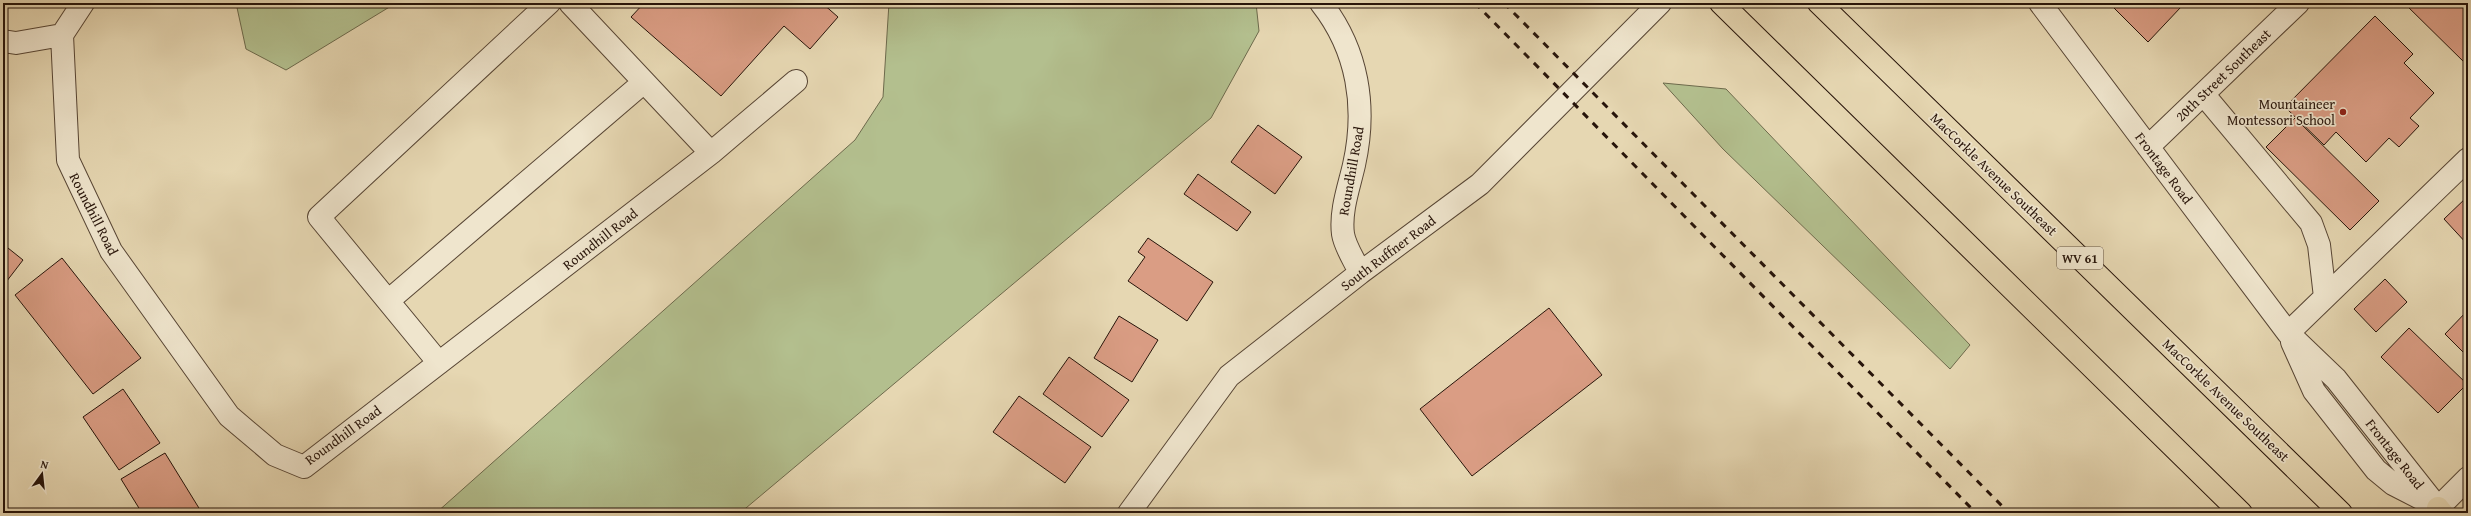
<svg xmlns="http://www.w3.org/2000/svg" width="2471" height="516" font-family="'Gentium Book Plus',serif">
  <style>
    .green { fill: #b3bf8e; stroke: #6d6a4c }
    .building { fill: #da9d84; stroke: #27140a }
    .lines { fill: none; stroke-linecap: round; stroke-linejoin: round }
    .minor-casing { stroke: #574534; stroke-width: 24 }
    .major-casing { stroke: #27140a; stroke-width: 24 }
    .minor { stroke: #efe5cd; stroke-width: 22 }
    .major { stroke: #e6d7b2; stroke-width: 22 }
    .rail { stroke: #27140a; stroke-width: 3; stroke-dasharray: 7 7; stroke-linecap: butt }
    .poi-dot { fill: #8f2418; stroke: #efe5cd; stroke-width: 1.5 }
    .labels { text-anchor: middle; stroke-width: 3.5; stroke-linejoin: round; paint-order: stroke }
    .shield { fill: #efe5cd; stroke: #635344; stroke-width: 1 }
    .shield-label { font-size: 13px; font-weight: bold; fill: #27140a }
    .street-label { font-size: 14px; fill: #27140a; stroke: #efe5cd }
    .poi-label { font-size: 14px; fill: #27140a; stroke: #efe5cd; text-anchor: end }
  </style>
  <rect width="100%" height="100%" fill="#e6d7b2"/>
  <filter id="stains"><feTurbulence type="fractalNoise" baseFrequency=".005" numOctaves="4"/><feColorMatrix values="0 0 0 0 .2 0 0 0 0 .09 0 0 0 0 .02 0 0 0 .5 -.17"/></filter>
  <radialGradient id="worn" r=".72"><stop offset=".6" stop-color="#630" stop-opacity="0"/><stop offset="1" stop-color="#630" stop-opacity=".3"/></radialGradient>
  <path class="green" d="M236,3H396L286,70L246,49Z
    M889,3H1256L1259,31L1211,118L740,513H436L855,140L883,97Z
    M1663,83L1726,89L1970,345L1950,369L1723,149Z"/>
  <path class="building" d="M644,3H822L838,17L810,49L784,26L721,96L631,17Z
    M2118,3H2177L2181,7L2148,42L2114,8Z
    M2404,3H2468V62L2466,64Z
    M2375,16L2413,54L2404,63L2434,93L2410,118L2419,126L2399,147L2389,138L2366,162L2336,132L2324,145L2285,107Z
    M2295,118L2379,201L2350,230L2266,147Z
    M1258,125L1302,157L1275,194L1231,162Z
    M1198,174L1251,212L1237,231L1184,194Z
    M2468,196V245L2444,219Z
    M1148,238L1213,282L1187,321L1128,281L1145,257L1138,252Z
    M3,244L23,260L3,286Z
    M62,258L141,358L93,394L15,295Z
    M2385,279L2407,302L2376,332L2354,309Z
    M1549,308L1602,375L1472,476L1420,409Z
    M2468,310V357L2445,334Z
    M1119,316L1158,340L1132,382L1094,358Z
    M2409,328L2467,384L2438,413L2381,357Z
    M1069,357L1129,400L1102,437L1043,394Z
    M123,389L160,443L119,470L83,417Z
    M1019,396L1091,447L1065,483L993,432Z
    M165,453L202,513H142L121,479Z"/>
  <g class="lines">
    <g class="minor-casing">
      <path id="minor" d="M83,3L62,35L68,160L111,251L229,416L275,455L304,467L711,153
        M570,3L711,153L796,81
        M1321,3C1358,50 1367,107 1354,165C1349,187 1340,211 1343,234C1345,247 1355,261 1360,273
        M2040,3L2288,333L2336,379L2438,508
        M3,41L16,43L62,35
        M2204,95L2311,223L2319,245L2325,297
        M2148,147L2298,3
        M388,301L644,82
        M2288,333L2468,159
        M2292,342L2314,391L2376,470L2393,484L2430,503
        M439,363L319,217L549,3
        M2438,508L2468,478
        M1129,513L1229,376L1360,273L1480,184L1660,3"/>
    </g>
    <g class="major-casing">
      <path id="major" d="M1721,3L2241,513
        M1819,3L2341,513
        M2438,508L2442,513"/>
    </g>
    <use href="#minor" class="minor"/>
    <use href="#major" class="major"/>
    <path class="rail" d="M1475,3L1976,513
      M1504,3L2009,513"/>
  </g>
  <circle class="poi-dot" cx="2343" cy="112" r="4"/>
  <g class="labels">
    <rect class="shield" x="2057" y="247" width="46" height="22" rx="3"/>
    <g class="shield-label">
      <text x="2080" y="263">WV 61</text>
    </g>
    <g class="street-label">
      <text transform="translate(2223 75) rotate(-44)" y="5">20th Street Southeast</text>
      <text transform="translate(2164 168) rotate(53)" y="5">Frontage Road</text>
      <text transform="translate(1351 171) rotate(-80)" y="5">Roundhill Road</text>
      <text transform="translate(1994 174) rotate(44)" y="5">MacCorkle Avenue Southeast</text>
      <text transform="translate(94 214) rotate(63)" y="5">Roundhill Road</text>
      <text transform="translate(600 239) rotate(-38)" y="5">Roundhill Road</text>
      <text transform="translate(1388 253) rotate(-37)" y="5">South Ruffner Road</text>
      <text transform="translate(2226 400) rotate(44)" y="5">MacCorkle Avenue Southeast</text>
      <text transform="translate(343 435) rotate(-36)" y="5">Roundhill Road</text>
      <text transform="translate(2395 454) rotate(52)" y="5">Frontage Road</text>
    </g>
    <g class="poi-label">
      <text x="2335" y="109">Mountaineer<tspan x="2335" dy="16">Montessori School</tspan></text>
    </g>
  </g>
  <rect width="2471" height="516" fill="none" stroke="#e6d7b2" stroke-width="16"/>
  <rect x="4" y="4" width="2463" height="508" fill="none" stroke="#27140a" stroke-width="2"/>
  <rect x="8" y="8" width="2455" height="500" fill="none" stroke="#27140a"/>
  <g transform="translate(42 474) rotate(15)" stroke="#efe5cd" stroke-width="3" paint-order="stroke">
  <path d="M0-3L7 15L0 10L-7 15Z" fill="#27140a"/>
  <text y="-6" font-size="11" font-weight="bold" text-anchor="middle" fill="#27140a">N</text>
  </g>
  <rect width="100%" height="100%" filter="url(#stains)"/>
  <rect width="100%" height="100%" fill="url(#worn)"/>
</svg>
